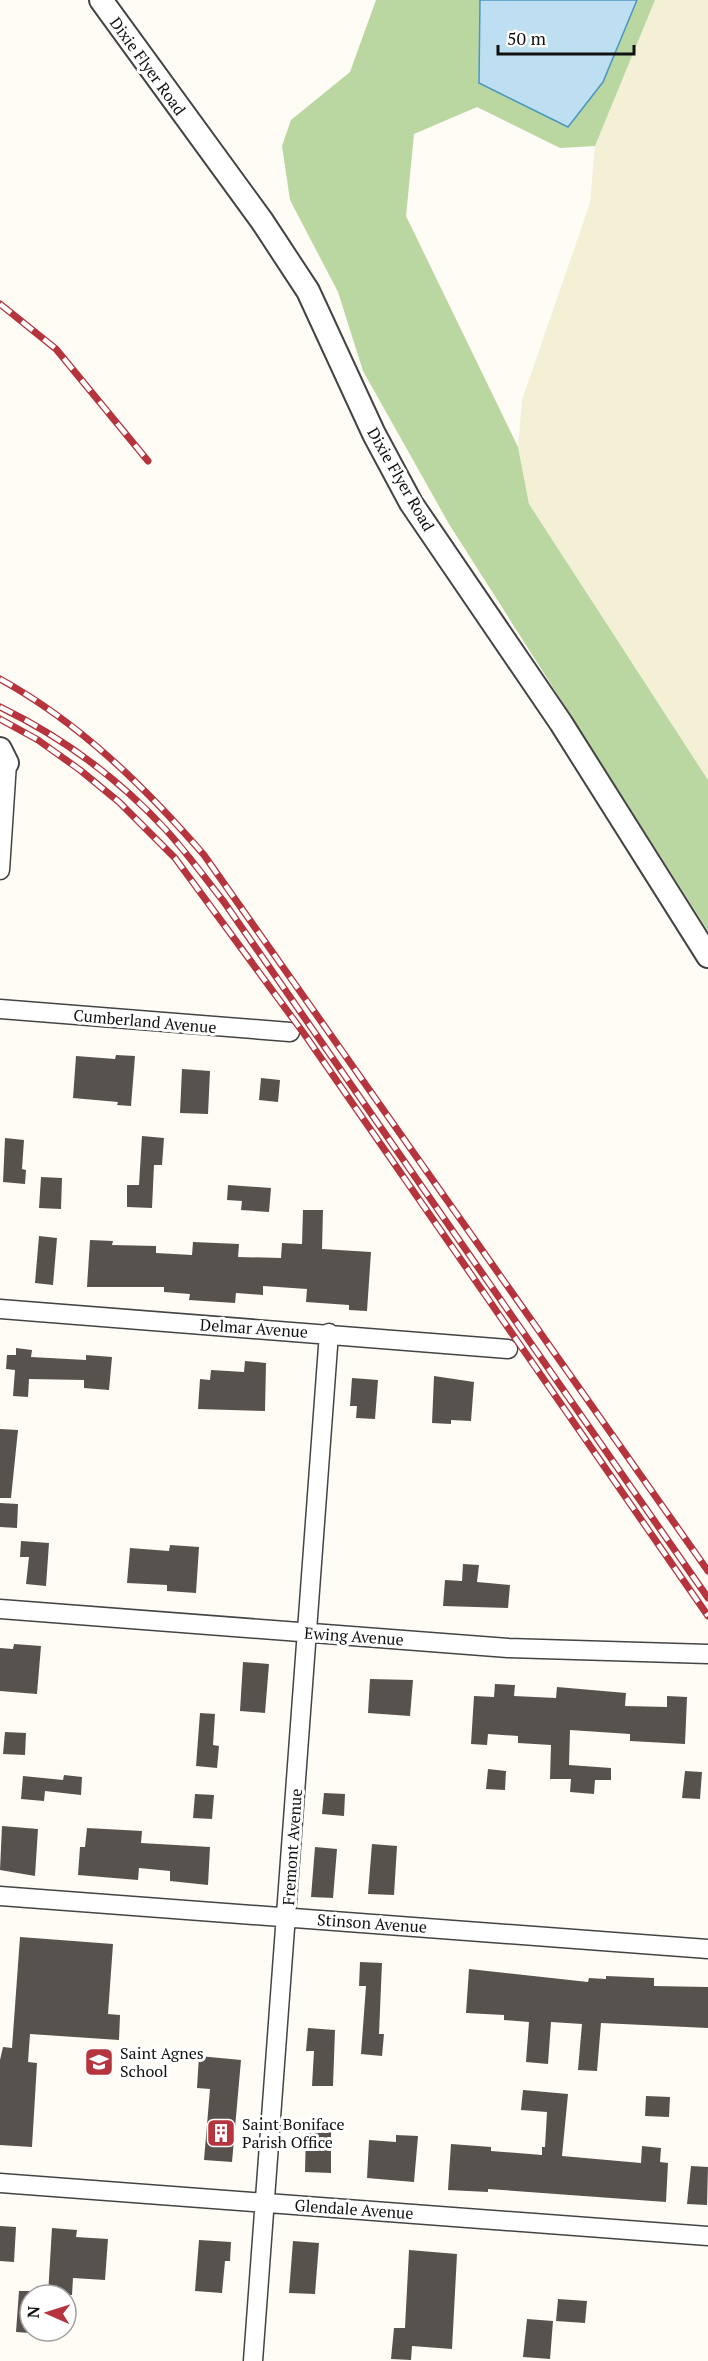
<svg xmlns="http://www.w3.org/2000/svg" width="708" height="2361" font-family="'PT Serif',serif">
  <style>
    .farmland { fill: #f3f0d6 }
    .forest { fill: #bad6a1 }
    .water { fill: #bedff1; stroke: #4b96c2; stroke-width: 1.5 }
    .building { fill: #58524e }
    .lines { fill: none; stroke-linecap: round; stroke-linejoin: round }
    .minor-casing { stroke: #444; stroke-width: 21 }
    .tertiary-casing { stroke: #444; stroke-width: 26 }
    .minor { stroke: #fff; stroke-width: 18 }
    .tertiary { stroke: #fff; stroke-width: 22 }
    .rail-casing { stroke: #b5343d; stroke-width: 7 }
    .rail { stroke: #fff; stroke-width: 4.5; stroke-dasharray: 14; stroke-linecap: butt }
    .labels { text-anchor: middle; stroke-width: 6; stroke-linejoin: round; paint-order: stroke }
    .street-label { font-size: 16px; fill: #111; stroke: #fff }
    .poi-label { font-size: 16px; fill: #111; stroke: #fff; text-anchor: start }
  </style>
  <rect width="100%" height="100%" fill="#fefcf5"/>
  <path class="farmland" d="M655,0H708V780L529,504L518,447L522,400L590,203L595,146Z"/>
  <path class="forest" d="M376,0H480L479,83L635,5L637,0H655L595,146L560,148L477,107L414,134L406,216L518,447L529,504L708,780V931L449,524L363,371L338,292L290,200L282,146L291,120L350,72Z"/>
  <path class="water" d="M480,0H637L603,82L568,127L479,83Z"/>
  <path class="building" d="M116,1055L135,1056L131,1106L117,1105L118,1102L73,1098L76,1056L115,1059Z
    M182,1069L210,1071L208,1114L180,1113Z
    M261,1078L280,1080L278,1102L259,1100Z
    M142,1136L164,1138L162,1165H154L152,1208L127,1207V1185H139Z
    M5,1138L24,1140L22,1169L26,1170L25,1184L3,1182Z
    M41,1177L62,1178L61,1209L39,1208Z
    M228,1185L271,1188L269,1212L241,1210L242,1201L227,1200Z
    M303,1210H323L322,1249L371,1252L367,1311L349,1310V1305L306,1302L307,1289L263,1286V1295L236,1293L235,1303L189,1300L190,1294L164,1292V1287H87L90,1240L113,1241L112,1245L156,1246V1253L192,1255L193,1242L239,1244L238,1257L281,1258L282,1243L302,1244Z
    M39,1236L57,1238L53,1285L35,1283Z
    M16,1348L32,1350L31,1357L86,1360V1355L112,1357L109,1390L84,1388V1380L29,1379L28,1397L13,1396L15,1370L6,1369L7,1355H16Z
    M245,1361L266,1363L265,1411L198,1409L200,1379L210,1380L211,1370L244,1372Z
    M434,1376L474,1382L471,1421L451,1420V1424L432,1423Z
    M352,1378L378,1380L375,1419L356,1418L357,1406H350Z
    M0,1429L18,1430L11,1498H0Z
    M0,1503L18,1504L17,1528L0,1527Z
    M21,1541L49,1543L46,1586L26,1584L29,1557H20Z
    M170,1545L199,1547L196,1593L167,1591V1585L127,1583L130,1548L169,1551Z
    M463,1564L479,1565L477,1582L510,1585L508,1608L443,1606L445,1580L462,1581Z
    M14,1644L41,1646L37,1694L0,1691V1648L13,1649Z
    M243,1662L269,1664L265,1713L240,1711Z
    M370,1679L413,1680L410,1716L368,1713Z
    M495,1684L515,1685L514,1696L556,1698L557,1687L626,1693L625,1706L667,1707V1696L687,1697L685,1744L630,1741V1734L570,1730L569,1765L611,1768V1780H595L594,1794L570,1792L571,1779H550L551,1745L518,1743V1736L488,1734L487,1745L471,1744L474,1696L494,1697Z
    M200,1713L215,1714L213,1745L219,1746L217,1768L196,1766Z
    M5,1732L26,1733L25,1755L3,1754Z
    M488,1769L506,1771L505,1790L486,1789Z
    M685,1771L702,1772L700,1799L682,1798Z
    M64,1775L82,1777L81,1795L45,1791L44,1801L21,1799L23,1776L63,1780Z
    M324,1793L345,1794L344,1816L322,1814Z
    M195,1794L214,1795L212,1819L193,1818Z
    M2,1826L38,1829L35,1876L0,1870Z
    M87,1828L142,1831L141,1843L210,1847L208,1885L170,1881V1871L139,1868L138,1880L78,1875L80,1847H85Z
    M372,1844L397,1846L394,1895L368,1894Z
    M315,1847L337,1849L333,1898L311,1897Z
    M20,1937L113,1944L108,2014L120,2015L119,2040L30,2034L28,2062L37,2063L32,2147L0,2145V2060L3,2047L12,2048Z
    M360,1962L382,1963L379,2034H384L382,2056L361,2054L366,1986H359Z
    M469,1969L588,1982L589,1978L606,1979V1976L654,1978V1986L708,1987V2028L601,2023L597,2071L578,2070L582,2024L551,2022L548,2064L526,2062L529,2022L504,2020V2015L466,2013Z
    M308,2028L335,2030L333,2086H312L314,2051H306Z
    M199,2056L241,2060L232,2162L204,2160L210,2089L197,2088Z
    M523,2090L568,2094L562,2156L641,2163L642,2146L661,2148L660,2162L668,2163L666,2202L488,2189V2192L448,2190L451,2144L491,2147V2151L542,2155V2147H545L547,2112L521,2110Z
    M646,2096L670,2097L669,2117L645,2116Z
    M306,2131L331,2132V2173L305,2172Z
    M396,2135L418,2136L414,2182L367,2178L369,2140L396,2142Z
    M691,2166L708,2167L707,2205L687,2204Z
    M0,2226L16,2227L14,2262L0,2261Z
    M52,2228L77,2230L76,2237L108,2239L105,2280L73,2278L72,2295H48Z
    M199,2240L231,2242L230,2261H225L222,2293L195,2291Z
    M293,2241L319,2243L315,2294L289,2293Z
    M409,2250L457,2254L452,2349L412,2346L411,2360L391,2359L394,2328H405Z
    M19,2291H30V2333L16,2332Z
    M558,2299L587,2301L585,2323L556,2321Z
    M527,2319L553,2321L550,2359L523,2357Z"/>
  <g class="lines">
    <g class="minor-casing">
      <path id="minor" d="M0,870L7,763
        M0,1009L290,1032
        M0,1309L508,1349
        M0,1609L508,1648L708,1654
        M0,1896L708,1949
        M0,2183L708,2236
        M253,2361L329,1333"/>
    </g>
    <g class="tertiary-casing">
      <path id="tertiary" d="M101,0L262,221L308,291L374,434L411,503L561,723L708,956
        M0,749L7,763"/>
    </g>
    <use href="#minor" class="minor"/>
    <use href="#tertiary" class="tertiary"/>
    <g class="rail-casing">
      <path id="rail" d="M0,304L56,349L148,461
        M0,679C80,723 145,787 204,855L708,1571
        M0,707C62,737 119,779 166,830C187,853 205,878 224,902L708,1598
        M0,719L38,740L80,770L119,802L175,858L305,1035L708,1616"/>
    </g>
    <use href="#rail" class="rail"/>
  </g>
  <defs>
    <g id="school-square" transform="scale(1.5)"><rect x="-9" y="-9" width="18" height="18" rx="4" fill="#b5343d" stroke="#fff"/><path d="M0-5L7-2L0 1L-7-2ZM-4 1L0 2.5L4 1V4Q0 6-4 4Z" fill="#fff"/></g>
    <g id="building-square" transform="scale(1.5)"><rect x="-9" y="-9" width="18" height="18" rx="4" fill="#b5343d" stroke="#fff"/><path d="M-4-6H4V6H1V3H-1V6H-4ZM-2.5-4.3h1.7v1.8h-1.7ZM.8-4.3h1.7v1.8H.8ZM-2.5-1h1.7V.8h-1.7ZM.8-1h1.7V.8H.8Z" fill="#fff"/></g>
  </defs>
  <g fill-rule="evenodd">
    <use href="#school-square" x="99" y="2062"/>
    <use href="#building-square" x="221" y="2133"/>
  </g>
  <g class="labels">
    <g class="street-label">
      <text transform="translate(148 66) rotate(54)" y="6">Dixie Flyer Road</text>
      <text transform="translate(401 479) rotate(60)" y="6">Dixie Flyer Road</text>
      <text transform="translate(145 1021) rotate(5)" y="6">Cumberland Avenue</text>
      <text transform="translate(254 1328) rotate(4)" y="6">Delmar Avenue</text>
      <text transform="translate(354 1636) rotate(4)" y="6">Ewing Avenue</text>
      <text transform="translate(292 1847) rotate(-86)" y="6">Fremont Avenue</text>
      <text transform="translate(372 1923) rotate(4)" y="6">Stinson Avenue</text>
      <text transform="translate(354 2209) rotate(4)" y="6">Glendale Avenue</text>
    </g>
    <g class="poi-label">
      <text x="120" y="2059">Saint Agnes<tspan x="120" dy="18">School</tspan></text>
      <text x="242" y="2130">Saint Boniface<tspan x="242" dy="18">Parish Office</tspan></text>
    </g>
  </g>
  <g transform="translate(48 2313) rotate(273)"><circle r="28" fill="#ffffff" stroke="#a0a0a0" stroke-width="1.5"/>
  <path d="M0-4.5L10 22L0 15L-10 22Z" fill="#b5343d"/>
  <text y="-9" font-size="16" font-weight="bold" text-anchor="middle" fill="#111111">N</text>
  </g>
  <path d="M498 45v9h136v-9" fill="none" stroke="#111111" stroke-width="3"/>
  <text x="507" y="45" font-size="18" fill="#111111" stroke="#ffffff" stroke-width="4.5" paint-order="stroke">50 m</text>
</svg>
